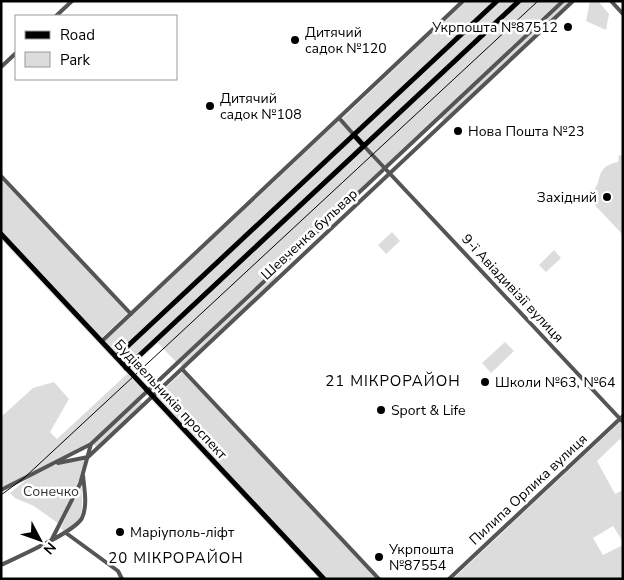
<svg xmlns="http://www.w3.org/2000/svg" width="624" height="580" font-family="'Nunito Sans',sans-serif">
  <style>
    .green { fill: #dcdcdc }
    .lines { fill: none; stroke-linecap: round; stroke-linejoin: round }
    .major-casing { stroke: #dbdbdb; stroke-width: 7 }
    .minor { stroke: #555; stroke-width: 4 }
    .major { stroke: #000; stroke-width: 5 }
    .tram { stroke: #000; stroke-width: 1 }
    .poi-dot { fill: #000; stroke: #fff; stroke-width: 2 }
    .labels { text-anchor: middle; stroke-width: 5; stroke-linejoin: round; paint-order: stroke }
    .poi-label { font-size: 14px; fill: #000; stroke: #fff; text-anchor: start }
    .street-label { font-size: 14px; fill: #000; stroke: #fff }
    .park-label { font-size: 14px; fill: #333; stroke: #fff }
    .neighbourhood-label { font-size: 15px; letter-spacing: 1px; fill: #000; stroke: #fff }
  </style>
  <rect width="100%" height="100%" fill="#fff"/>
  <path class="green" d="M466,1H494L354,132L342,119Z
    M500,1H516L364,143L357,135Z
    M522,1H560L385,165L367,146Z
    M565,1H571L444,121L441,118Z
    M590,1H598L609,14L606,30L586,21Z
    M339,121L351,134L116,354L105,341Z
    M354,137L362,145L126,365L119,357Z
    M364,148L382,168L176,362L157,342Z
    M619,155L623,156V235L592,202V192C604,181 593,167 618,162Z
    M1,179L128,313L101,338L1,231Z
    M392,232L400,241L386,254L378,245Z
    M554,250L561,258L546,272L539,265Z
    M275,275L277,277L182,367L180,364Z
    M505,342L514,351L491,373L482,363Z
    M183,372L377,579H327L156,396Z
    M128,373L145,391L90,442L1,488V417L33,388L54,382L69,399L50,432L57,439Z
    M140,401L143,404L96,447L93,444Z
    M620,422L623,426V443L620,439L597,461L615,494L623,490V542L613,526L593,538L603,555L623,545V579H453Z
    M86,459L78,483L59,524L34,506L15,498L10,493L31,476L52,466Z
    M81,484C83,504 86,524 63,531L61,528L63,523Z"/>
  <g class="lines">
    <g class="major-casing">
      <path id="major" d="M354,135L364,146
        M1,234L324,579
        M116,357L497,1
        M126,368L519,1"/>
    </g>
    <path class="minor" d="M611,1L623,14
      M56,16L72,1
      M1,67L16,53
      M339,118L354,135
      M364,146L623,422
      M1,176L131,314
      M102,341L463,1
      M182,369L379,579
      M58,463L88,457L573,1
      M1,490L91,444L563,1
      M66,533L118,571L122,579
      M52,539L80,484L91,444
      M1,565C18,557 75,532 82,518C88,505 84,488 83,475
      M449,579L623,416"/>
    <use href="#major" class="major"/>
    <path class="tram" d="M1,495L24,478L538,1"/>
  </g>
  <g class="poi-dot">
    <circle cx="568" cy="27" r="5"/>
    <circle cx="295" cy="40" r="5"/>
    <circle cx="210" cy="106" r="5"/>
    <circle cx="458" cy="131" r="5"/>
    <circle cx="607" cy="197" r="5"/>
    <circle cx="485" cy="382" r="5"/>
    <circle cx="381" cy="410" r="5"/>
    <circle cx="120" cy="532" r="5"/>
    <circle cx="379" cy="557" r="5"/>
  </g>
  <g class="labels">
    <g class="poi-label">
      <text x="558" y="32" text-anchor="end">Укрпошта №87512</text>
      <text x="305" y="37">Дитячий<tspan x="305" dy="16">садок №120</tspan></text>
      <text x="220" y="103">Дитячий<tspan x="220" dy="16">садок №108</tspan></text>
      <text x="468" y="136">Нова Пошта №23</text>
      <text x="597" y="202" text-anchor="end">Західний</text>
      <text x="495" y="387">Школи №63, №64</text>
      <text x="391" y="415">Sport &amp; Life</text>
      <text x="130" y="537">Маріуполь-ліфт</text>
      <text x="389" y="554">Укрпошта<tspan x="389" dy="16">№87554</tspan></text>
    </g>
    <g class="street-label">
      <text transform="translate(309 234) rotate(-43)" y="5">Шевченка бульвар</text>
      <text transform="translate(513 288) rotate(47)" y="5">9-ї Авіадивізії вулиця</text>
      <text transform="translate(171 399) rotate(47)" y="5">Будівельників проспект</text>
      <text transform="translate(528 489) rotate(-43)" y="5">Пилипа Орлика вулиця</text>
    </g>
    <g class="park-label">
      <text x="51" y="496">Сонечко</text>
    </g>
    <g class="neighbourhood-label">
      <text x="393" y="386">21 МІКРОРАЙОН</text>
      <text x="176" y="563">20 МІКРОРАЙОН</text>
    </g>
  </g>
  <rect width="624" height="580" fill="none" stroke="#000000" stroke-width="5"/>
  <rect x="15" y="15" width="162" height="65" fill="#ffffff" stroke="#999999"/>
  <rect x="25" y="31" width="25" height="8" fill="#000000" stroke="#999999"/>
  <text x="60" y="40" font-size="15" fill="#000000">Road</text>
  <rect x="25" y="52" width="25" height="15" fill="#dcdcdc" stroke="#999999"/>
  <text x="60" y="65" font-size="15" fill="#000000">Park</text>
  <g transform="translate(40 540) rotate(131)" stroke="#ffffff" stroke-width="4" paint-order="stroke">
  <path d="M0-4L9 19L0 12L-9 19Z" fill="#000000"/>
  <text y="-8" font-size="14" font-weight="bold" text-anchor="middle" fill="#000000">N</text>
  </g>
</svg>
